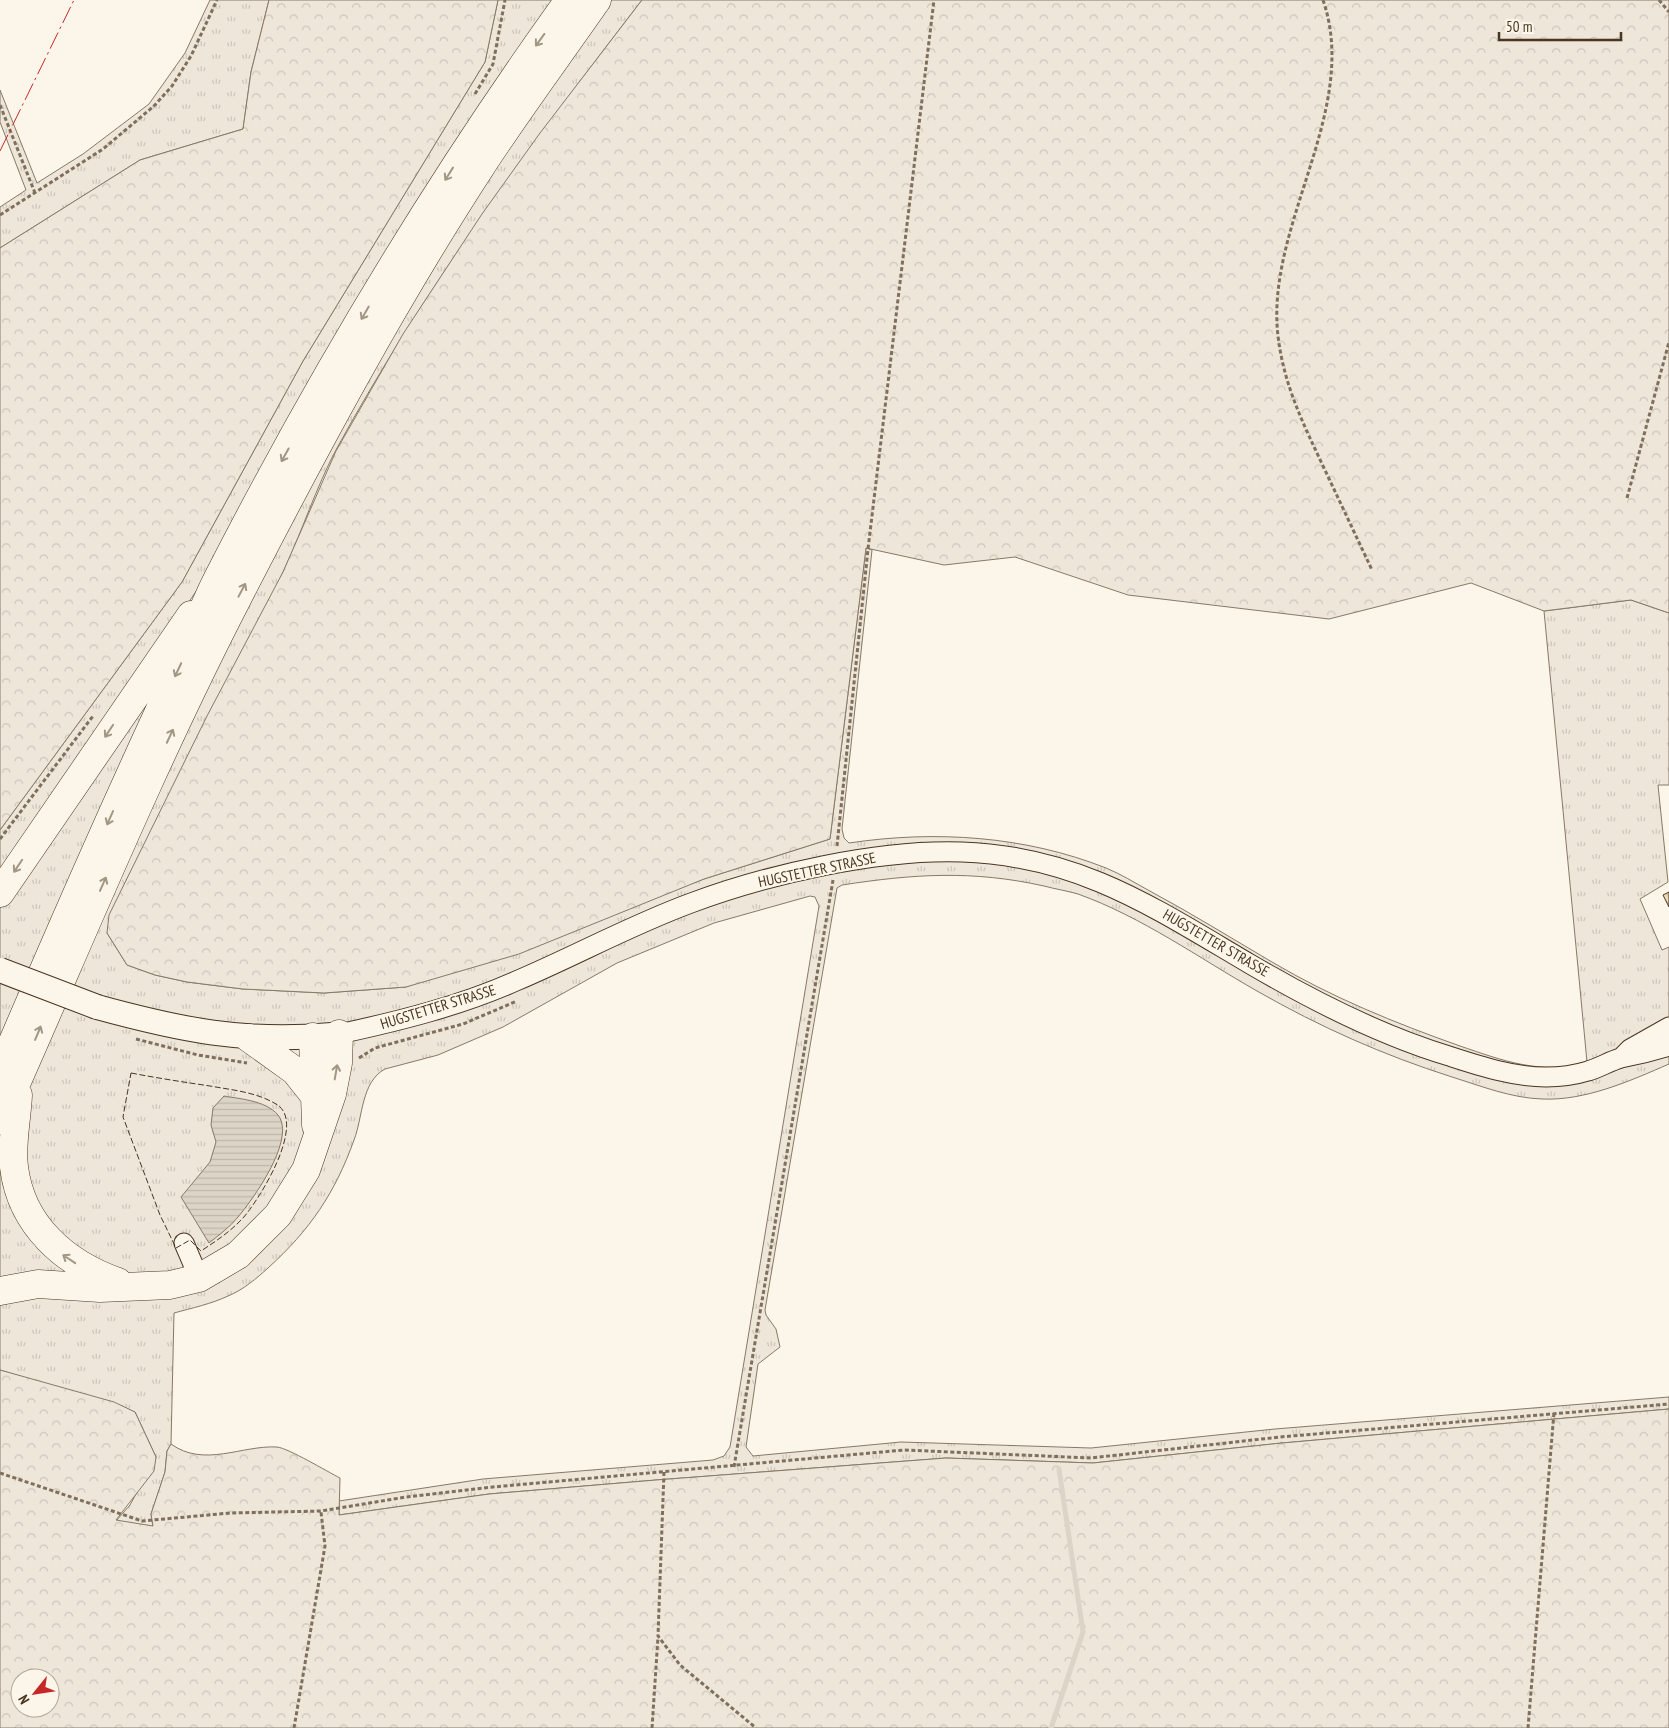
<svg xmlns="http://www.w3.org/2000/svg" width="1669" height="1728" font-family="'PT Sans Narrow',sans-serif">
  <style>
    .grass { fill: url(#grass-tufts); stroke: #887966 }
    .forest { fill: url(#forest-crowns); stroke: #887966; fill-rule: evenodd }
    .water { fill: url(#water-rules); stroke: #887966 }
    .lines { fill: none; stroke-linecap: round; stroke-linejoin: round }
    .stream { stroke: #dcd4c6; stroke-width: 5 }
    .building { fill: url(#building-back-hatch); stroke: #4a3520 }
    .minor-casing { stroke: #4a3520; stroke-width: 21 }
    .major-casing { stroke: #4a3520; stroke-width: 26 }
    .highway-casing { stroke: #4a3520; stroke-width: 29 }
    .path { stroke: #7f6f5c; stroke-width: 3; stroke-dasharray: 4 2.5; stroke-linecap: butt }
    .minor { stroke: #fbf6e9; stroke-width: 19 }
    .major { stroke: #fbf6e9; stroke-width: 24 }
    .highway { stroke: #fbf6e9; stroke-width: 28 }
    .major-bridge-casing { stroke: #4a3520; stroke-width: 26; stroke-linecap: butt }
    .major-bridge { stroke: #fbf6e9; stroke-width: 24 }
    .fence { stroke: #4a3520; stroke-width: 1; stroke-dasharray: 6 2.5; stroke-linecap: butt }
    .power { stroke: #c62828; stroke-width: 1; stroke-dasharray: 18 4 2.5 4; stroke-linecap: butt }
    .oneway { stroke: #a29684 }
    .labels { text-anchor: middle; stroke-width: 4; stroke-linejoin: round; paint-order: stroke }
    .street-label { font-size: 15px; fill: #4a3520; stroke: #fbf6e9 }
  </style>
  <defs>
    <pattern id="grass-tufts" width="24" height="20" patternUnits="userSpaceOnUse" patternTransform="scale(1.25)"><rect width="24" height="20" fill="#ede6d9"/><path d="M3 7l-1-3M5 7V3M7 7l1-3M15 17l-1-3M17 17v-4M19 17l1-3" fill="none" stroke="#cdc6ba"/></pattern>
    <pattern id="forest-crowns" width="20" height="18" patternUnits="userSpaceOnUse" patternTransform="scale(1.25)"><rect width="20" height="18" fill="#ede6d9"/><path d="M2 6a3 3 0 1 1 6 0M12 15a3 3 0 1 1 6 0" fill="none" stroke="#cdc6ba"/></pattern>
    <pattern id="water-rules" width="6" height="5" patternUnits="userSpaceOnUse" patternTransform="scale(1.25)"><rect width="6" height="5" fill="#dcd4c6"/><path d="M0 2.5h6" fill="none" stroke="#beb7aa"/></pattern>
    <pattern id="building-back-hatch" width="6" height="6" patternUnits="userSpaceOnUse" patternTransform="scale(1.25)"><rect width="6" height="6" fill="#ecdcbc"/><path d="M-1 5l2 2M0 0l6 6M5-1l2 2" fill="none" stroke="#ccbda1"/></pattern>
  </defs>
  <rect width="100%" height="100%" fill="#fbf6e9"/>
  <path class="grass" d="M210,0H269L251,72L243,129L140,160L0,248V207L26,190L0,122V90L37,183L83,154L149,104L185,53Z
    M498,0H557L199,587L0,881V830L182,582L303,361L485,62Z
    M608,0H642C531,144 424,289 337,448C316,487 302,532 283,572C227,694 165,813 107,933L127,965L155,975L187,982L243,989L324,993L406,987L704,879L830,839L866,548L872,550L842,829L844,838L849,843C936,830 1025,836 1106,868C1121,874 1135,883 1148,890C1191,913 1231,938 1272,962C1331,997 1395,1023 1460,1046C1501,1060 1543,1076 1587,1062L1544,611L1631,600L1669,613V785H1658L1668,882L1640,899L1662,950L1669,947V1064C1630,1081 1585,1101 1542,1099C1511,1098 1481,1086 1452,1077C1383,1055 1320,1027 1257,991C1199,958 1142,917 1078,894C1068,891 1055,889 1044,886C972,870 914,874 842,885L837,888L765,1310L766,1315L776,1329L780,1347L758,1364L746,1447L753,1456L901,1442L1091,1448L1275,1429L1669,1397V1409L1282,1443L1093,1463L946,1458L656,1480L489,1494L339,1515V1501L483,1479L713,1460L724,1456L730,1447L819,906L815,897L810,896L714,923L617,963L503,1027L438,1055L385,1069C361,1082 363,1117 354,1140C335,1193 310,1230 268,1268C257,1278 243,1290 228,1296C211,1304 192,1308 174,1313L171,1444L167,1451L165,1472L151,1514L153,1527L116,1521L130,1505L156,1457L135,1412L0,1370V1146L73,976L274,542L450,229Z
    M174,649L0,1045V906Z"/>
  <path class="forest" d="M269,0H498L485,62L303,361L182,582L0,830V248L140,160L243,129L251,72Z
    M642,0H1669V613L1631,600L1544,611L1471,583L1329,619L1128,595L1015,557L944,565L866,548L830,839L704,879L519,954L406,987L324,993L243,989L187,982L155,975L127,965L107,933L109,915L207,716L283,572L336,451L403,334L482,214L540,133Z
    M0,1370L114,1402L135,1412L156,1457L154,1471L116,1520L153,1526L151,1514L165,1472L167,1451L171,1444C204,1468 242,1445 277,1447C288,1448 328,1472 340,1478L339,1515L489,1494L656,1480L946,1458L1093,1463L1282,1443L1669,1409V1728H0ZM20,1678H50V1708H20Z"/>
  <path class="water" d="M224,1096C241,1099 270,1101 280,1118C293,1143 254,1198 238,1217C230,1227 219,1235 209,1243L181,1197L210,1162L216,1142L211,1125L213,1108Z"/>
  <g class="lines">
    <path class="stream" d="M1051,1728L1083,1632L1059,1469"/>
  </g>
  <path class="building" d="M1669,892V907L1663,895Z"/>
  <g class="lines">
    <g class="minor-casing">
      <path id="minor" d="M339,1034C399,1021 460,1006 516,981C575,956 631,925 691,903C769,874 879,849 962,852C1079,856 1153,907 1250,964C1313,1001 1379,1035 1449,1056C1480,1066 1513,1077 1546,1077C1560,1077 1575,1075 1588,1071C1599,1068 1610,1061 1621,1058C1637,1055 1653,1051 1669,1046
        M1623,1056L1630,1049L1669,1027
        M184,1243L199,1278"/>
    </g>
    <g class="major-casing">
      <path id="major" d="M97,1007C181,1030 244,1043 332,1035"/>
    </g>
    <g class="highway-casing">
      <path id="highway" d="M0,893L191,615
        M313,1037L316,1125
        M249,1038L295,1071L314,1095
        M0,1072C55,943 111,814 171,686C188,650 201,610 220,574C322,375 438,182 569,0
        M18,1095C17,1119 11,1143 14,1167C21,1226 66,1264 118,1282
        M0,1120C78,945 150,767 238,597C313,451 391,305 480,168C517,111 558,56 597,0
        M0,1291L38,1284L100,1288L170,1285L199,1278L238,1255L278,1215L306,1170L332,1094L338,1063L339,1034"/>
    </g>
    <path class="path" d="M1323,0C1361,110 1265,225 1278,336C1284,386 1303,423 1324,468C1340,502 1356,536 1372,570
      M1659,0L1669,12
      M475,94L493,64L505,0
      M0,105L35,193
      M0,215L103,149L154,106L172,86L191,56L217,0
      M1627,498L1669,342
      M0,839L93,716
      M837,846L868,549L934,0
      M136,1039L198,1055L247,1063
      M359,1058L375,1048L463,1024L517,1001
      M734,1467L833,880
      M664,1472L658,1636L680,1665L756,1728
      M0,1473L142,1521L230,1513L321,1511L406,1497L493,1487L904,1450L1091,1458L1280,1437L1669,1404
      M294,1728L325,1546L321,1512
      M652,1728L658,1637
      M1528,1728L1554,1412"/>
    <use href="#minor" class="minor"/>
    <use href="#major" class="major"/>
    <use href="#highway" class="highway"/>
    <g class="major-bridge-casing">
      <path id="major-bridge" d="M0,970L97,1007"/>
    </g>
    <use href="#major-bridge" class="major-bridge"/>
    <path class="fence" d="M131,1073C157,1078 183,1082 210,1086C232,1090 256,1092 276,1104C308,1122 259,1200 243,1218C230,1232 216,1241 201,1251L190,1240L176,1248L160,1215L123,1117Z"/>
    <path class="power" d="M0,151L74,0"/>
  </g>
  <defs><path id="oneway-shaft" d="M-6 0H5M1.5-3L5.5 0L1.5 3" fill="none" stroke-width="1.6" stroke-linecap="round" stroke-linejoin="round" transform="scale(1.25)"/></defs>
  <g class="oneway">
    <use href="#oneway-shaft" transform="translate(540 40) rotate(126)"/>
    <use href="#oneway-shaft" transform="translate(449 174) rotate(122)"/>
    <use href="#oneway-shaft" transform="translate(365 313) rotate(120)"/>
    <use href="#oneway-shaft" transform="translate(285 455) rotate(119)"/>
    <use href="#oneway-shaft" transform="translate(242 590) rotate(-62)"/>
    <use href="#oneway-shaft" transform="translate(178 670) rotate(115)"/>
    <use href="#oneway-shaft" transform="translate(109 731) rotate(124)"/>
    <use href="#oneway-shaft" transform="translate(170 736) rotate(-65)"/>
    <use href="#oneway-shaft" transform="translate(110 818) rotate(114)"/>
    <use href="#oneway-shaft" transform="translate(18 866) rotate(124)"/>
    <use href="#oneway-shaft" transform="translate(103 884) rotate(-66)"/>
    <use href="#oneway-shaft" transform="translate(38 1033) rotate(-67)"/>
    <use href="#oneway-shaft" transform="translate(336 1072) rotate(-80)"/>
    <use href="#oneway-shaft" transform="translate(69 1259) rotate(-146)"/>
  </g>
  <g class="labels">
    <g class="street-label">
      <text transform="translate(817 870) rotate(-12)" y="5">HUGSTETTER STRASSE</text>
      <text transform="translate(1216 943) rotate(30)" y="5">HUGSTETTER STRASSE</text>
      <text transform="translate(438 1007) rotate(-17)" y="5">HUGSTETTER STRASSE</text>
    </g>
  </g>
  <g transform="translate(35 1693) rotate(240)"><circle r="24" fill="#fbf6e9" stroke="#b4a999"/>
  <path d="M0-4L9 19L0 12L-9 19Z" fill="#c62828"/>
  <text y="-8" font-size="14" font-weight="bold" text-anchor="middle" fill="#4a3520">N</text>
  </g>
  <path d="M1499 32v8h122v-8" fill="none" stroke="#4a3520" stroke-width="2.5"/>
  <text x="1506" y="32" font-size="15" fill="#4a3520" stroke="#fbf6e9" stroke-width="4" paint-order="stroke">50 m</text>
</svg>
